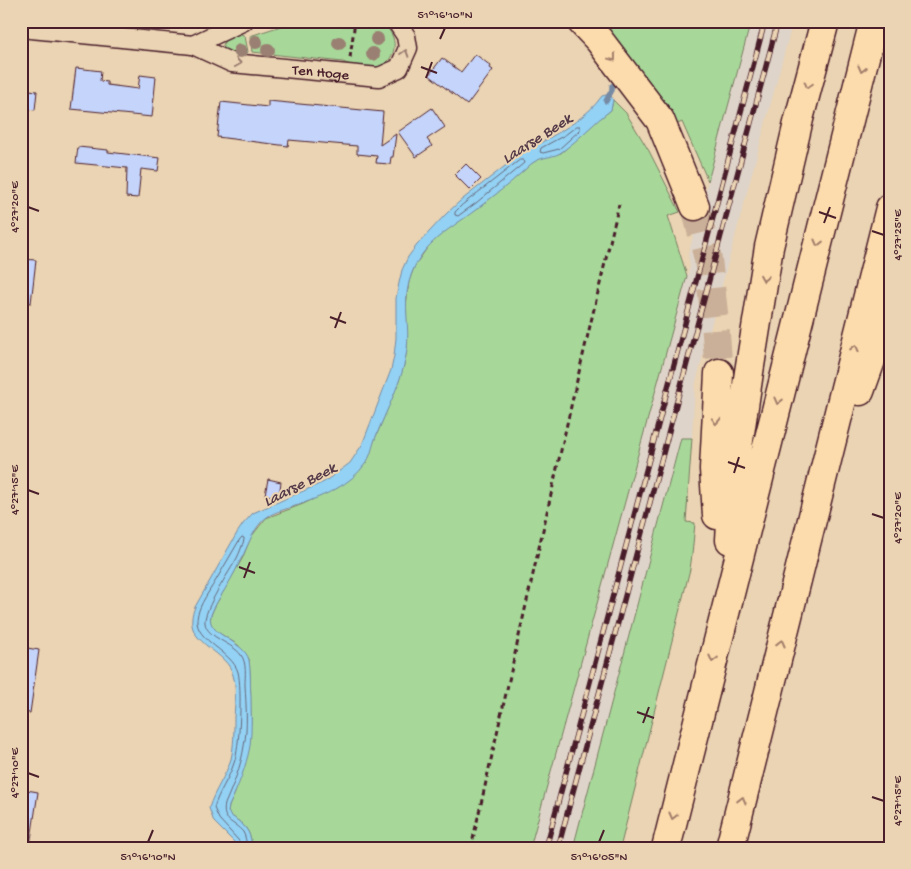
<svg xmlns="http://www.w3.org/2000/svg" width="911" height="869" font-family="'Gochi Hand',sans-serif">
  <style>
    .built { fill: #dfd4c9 }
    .green { fill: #a7d899; stroke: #787c62 }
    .water { fill: #93d2f4; stroke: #768aa4 }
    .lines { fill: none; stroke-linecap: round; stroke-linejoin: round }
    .shore { stroke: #67677b; stroke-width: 1 }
    .stream { stroke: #768aa4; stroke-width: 5.5 }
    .building { fill: #c5d4fb; stroke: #4a1f2b }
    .motorway-tunnel { stroke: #cab098; stroke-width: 28; stroke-dasharray: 28 14; stroke-linecap: butt }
    .minor-casing { stroke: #4a1f2b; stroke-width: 21 }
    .motorway-casing { stroke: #4a1f2b; stroke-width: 31 }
    .path { stroke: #4a1f2b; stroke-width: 3; stroke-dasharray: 5 4; stroke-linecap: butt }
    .minor { stroke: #ead4b3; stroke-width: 18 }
    .motorway { stroke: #fcdcac; stroke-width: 28 }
    .rail-casing { stroke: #4a1f2b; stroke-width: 5.5 }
    .rail { stroke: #ead4b3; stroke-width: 4; stroke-dasharray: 11; stroke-linecap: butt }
    .tree { fill: #9a8072 }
    .oneway { stroke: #9a7a6f }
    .oneway2 { stroke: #a37e6c }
    .ticks { fill: none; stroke: #4a1f2b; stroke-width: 2 }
    .labels { text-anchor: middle; stroke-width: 4; stroke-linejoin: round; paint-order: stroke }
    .street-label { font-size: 15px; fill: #4a1f2b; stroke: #ead4b3 }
    .water-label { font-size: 16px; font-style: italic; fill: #553a49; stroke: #ead4b3 }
    .neatline { fill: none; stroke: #4a1f2b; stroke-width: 2 }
    .ticks-label { font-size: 12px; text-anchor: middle; fill: #4a1f2b }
  </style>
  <rect width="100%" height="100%" fill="#ead4b3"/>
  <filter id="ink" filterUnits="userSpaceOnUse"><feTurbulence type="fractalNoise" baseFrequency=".02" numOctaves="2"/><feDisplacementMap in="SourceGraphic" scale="10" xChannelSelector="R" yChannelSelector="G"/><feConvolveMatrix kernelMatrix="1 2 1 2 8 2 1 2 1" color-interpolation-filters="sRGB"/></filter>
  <g filter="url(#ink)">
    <path class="built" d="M751,21H793L695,386L692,438H681L573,848H530L559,742L690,266L688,255Z"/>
    <path class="green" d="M359,21C365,21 373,20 379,22C383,23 386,26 389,30C399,44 394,59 380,68L355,67L343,62L252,52L250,36L287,24L351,26Z
      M601,21H751L708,181L682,122L671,127L653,92L633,62Z
      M239,33L245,36L248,52L242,58L224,52C220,40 229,37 239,33Z
      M613,100L626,113L649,151L680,212L668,216L687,276L559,742L530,848H252C251,835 248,828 237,820C233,817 231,816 228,812L229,806L235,793L251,723L250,673L249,659L238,645L216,631L212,627L210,622L211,615L215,606L242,559L251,537L266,518L303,504L339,487L366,463L374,441L399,381L404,365L407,350L406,306L409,281L415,265L430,244L442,233L479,207L521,173L532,163L540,158L561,153L600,118L611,110Z
      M681,438H692L686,522L695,523L692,555L690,569L620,848H573Z"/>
    <path class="water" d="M610,94L613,100L611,110C594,122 580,139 563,151C555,158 543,156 534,162C529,165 525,170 520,174C508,185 495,195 482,205C451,230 420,241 409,282C403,305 410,327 407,350C403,381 386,410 375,439C372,447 371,457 365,464C351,485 323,496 301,504C290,508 276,511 267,517C253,527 249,545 241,559C235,573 227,586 219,599C216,604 213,609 211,615C205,635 244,640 249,660C251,672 250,685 251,696C251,713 252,730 250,746C246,767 238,787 229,806L228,812C231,816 233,817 237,820C248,828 251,835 252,848H236L235,843L214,822L209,808C214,791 226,776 231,759C234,746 234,731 234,717C235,703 237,688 233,675C228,652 188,644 192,618C192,614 194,610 195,607L237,533L243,524L253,513L324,482L342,469L350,463L362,445L391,370L394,356L396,338V298L399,283L402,270L408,257L417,245L445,215L459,202L523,152C530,147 537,145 544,141C565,129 588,116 602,96Z"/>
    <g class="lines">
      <path class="shore" d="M577,126H580V130L559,149L543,153L540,152L541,148L565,135Z
        M520,160H523L524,163L476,203L458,216L455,215V212L462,205Z
        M241,848L239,841L219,819L214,808C218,793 229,779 234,763C240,749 242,687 238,672C232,651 195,641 197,619C198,605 212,588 219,575C226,563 233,551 240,539L242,537L244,538V540C242,546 240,552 237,558C230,571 203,610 205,623C207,638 233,643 241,655C247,663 245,676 245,685C246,705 248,727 244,746C241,767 233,785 225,804C221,822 234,821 243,832C246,837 246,842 247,848"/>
      <path class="stream" d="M606,101L612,90V86"/>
    </g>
    <path class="building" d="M475,54L491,66L490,68L493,70L467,105L429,75L442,58L461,72Z
      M76,68L101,71L100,81L107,82V85L138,89L140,75L156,77L152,117L71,109Z
      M21,89L37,91L35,110L21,108Z
      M268,101L383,112L380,145L396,134L393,157H391L390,164L376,163L377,156L357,154V146L289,140L288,146L217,137L221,102L268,107Z
      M432,108L445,127L427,139L432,146L416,157L398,132Z
      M78,147L108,150V152L160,158L158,171L141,169L138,198L126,197L127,168L76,163Z
      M466,164L481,179L470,190L455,175Z
      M21,259L36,260L31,303L21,302Z
      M268,479L281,482L279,497L265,495Z
      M21,647L39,650L30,713L21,712Z
      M21,789L38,792L30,846H21Z"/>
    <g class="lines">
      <path class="motorway-tunnel" d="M695,206L708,259L715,322L719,373"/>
      <g class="minor-casing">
        <g id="minor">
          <path id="s1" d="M21,28L193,45L232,63L379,77L399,68L408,48L406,36L396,21"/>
          <path d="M193,45L244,21"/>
        </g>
      </g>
      <g class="motorway-casing">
        <path id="motorway" d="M581,21L599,40L660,120L695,206
          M860,391L874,352L890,297
          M717,515L714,469L719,373
          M730,540L734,474L749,372L769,247L799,119L825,21
          M666,848L874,21
          M730,848L890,208"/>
      </g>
      <path class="path" d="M350,58L355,21
        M471,848L574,393L619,204"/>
      <use href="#minor" class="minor"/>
      <use href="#motorway" class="motorway"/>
      <g class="rail-casing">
        <path id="rail" d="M546,848L765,21
          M558,848L778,21"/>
      </g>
      <use href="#rail" class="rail"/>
    </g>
    <g class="tree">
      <circle cx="377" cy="39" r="7"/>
      <circle cx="256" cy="42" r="7"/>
      <circle cx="339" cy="43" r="7"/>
      <circle cx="268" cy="50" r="7"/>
      <circle cx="240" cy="51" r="7"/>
      <circle cx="373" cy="54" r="7"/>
    </g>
    <defs><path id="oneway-chevron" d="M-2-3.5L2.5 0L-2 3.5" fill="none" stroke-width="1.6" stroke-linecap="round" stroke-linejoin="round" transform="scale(1.25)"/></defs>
    <g class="oneway">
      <use href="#oneway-chevron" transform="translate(405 53) rotate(-72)"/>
      <use href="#oneway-chevron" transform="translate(238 63) rotate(8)"/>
    </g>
    <g class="oneway2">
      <use href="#oneway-chevron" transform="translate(613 58) rotate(53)"/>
      <use href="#oneway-chevron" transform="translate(862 69) rotate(104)"/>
      <use href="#oneway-chevron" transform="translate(808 85) rotate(105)"/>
      <use href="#oneway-chevron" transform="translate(818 243) rotate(104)"/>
      <use href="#oneway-chevron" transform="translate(764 278) rotate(99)"/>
      <use href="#oneway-chevron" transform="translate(855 348) rotate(-76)"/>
      <use href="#oneway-chevron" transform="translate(778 401) rotate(104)"/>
      <use href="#oneway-chevron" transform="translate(716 421) rotate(93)"/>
      <use href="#oneway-chevron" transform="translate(781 643) rotate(-76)"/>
      <use href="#oneway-chevron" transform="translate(713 659) rotate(104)"/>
      <use href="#oneway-chevron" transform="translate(742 800) rotate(-76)"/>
      <use href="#oneway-chevron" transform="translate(673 816) rotate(104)"/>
    </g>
  </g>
  <path class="ticks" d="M440,39L445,28M421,67L437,73M426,78L432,62M28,207L39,211M819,212L836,218M824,223L830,207M872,231L884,235M330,317L346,323M335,328L341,312M728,462L745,468M734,473L739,457M28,490L39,494M872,514L884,518M239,567L255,573M244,578L250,562M637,712L654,718M643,723L649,707M28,773L39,777M872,797L884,801M148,842L153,830M599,842L604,830"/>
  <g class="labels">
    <g class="street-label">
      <text dy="5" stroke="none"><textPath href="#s1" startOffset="305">Ten Hoge</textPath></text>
    </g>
    <g class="water-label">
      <text transform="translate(536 137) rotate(-33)" y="6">Laarse Beek</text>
      <text transform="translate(299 483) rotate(-27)" y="6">Laarse Beek</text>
    </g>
  </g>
  <rect width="911" height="869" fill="none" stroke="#ead4b3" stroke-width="55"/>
  <rect x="28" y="28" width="856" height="814" class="neatline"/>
  <g class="ticks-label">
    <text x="445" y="18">51°16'10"N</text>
    <text transform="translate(14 207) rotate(-90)" y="4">4°27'20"E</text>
    <text transform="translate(897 235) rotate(-90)" y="4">4°27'25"E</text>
    <text transform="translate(14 490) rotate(-90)" y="4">4°27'15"E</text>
    <text transform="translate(897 518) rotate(-90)" y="4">4°27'20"E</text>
    <text transform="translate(14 773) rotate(-90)" y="4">4°27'10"E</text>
    <text transform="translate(897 801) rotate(-90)" y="4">4°27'15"E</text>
    <text x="148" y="860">51°16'10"N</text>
    <text x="599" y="860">51°16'05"N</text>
  </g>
</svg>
